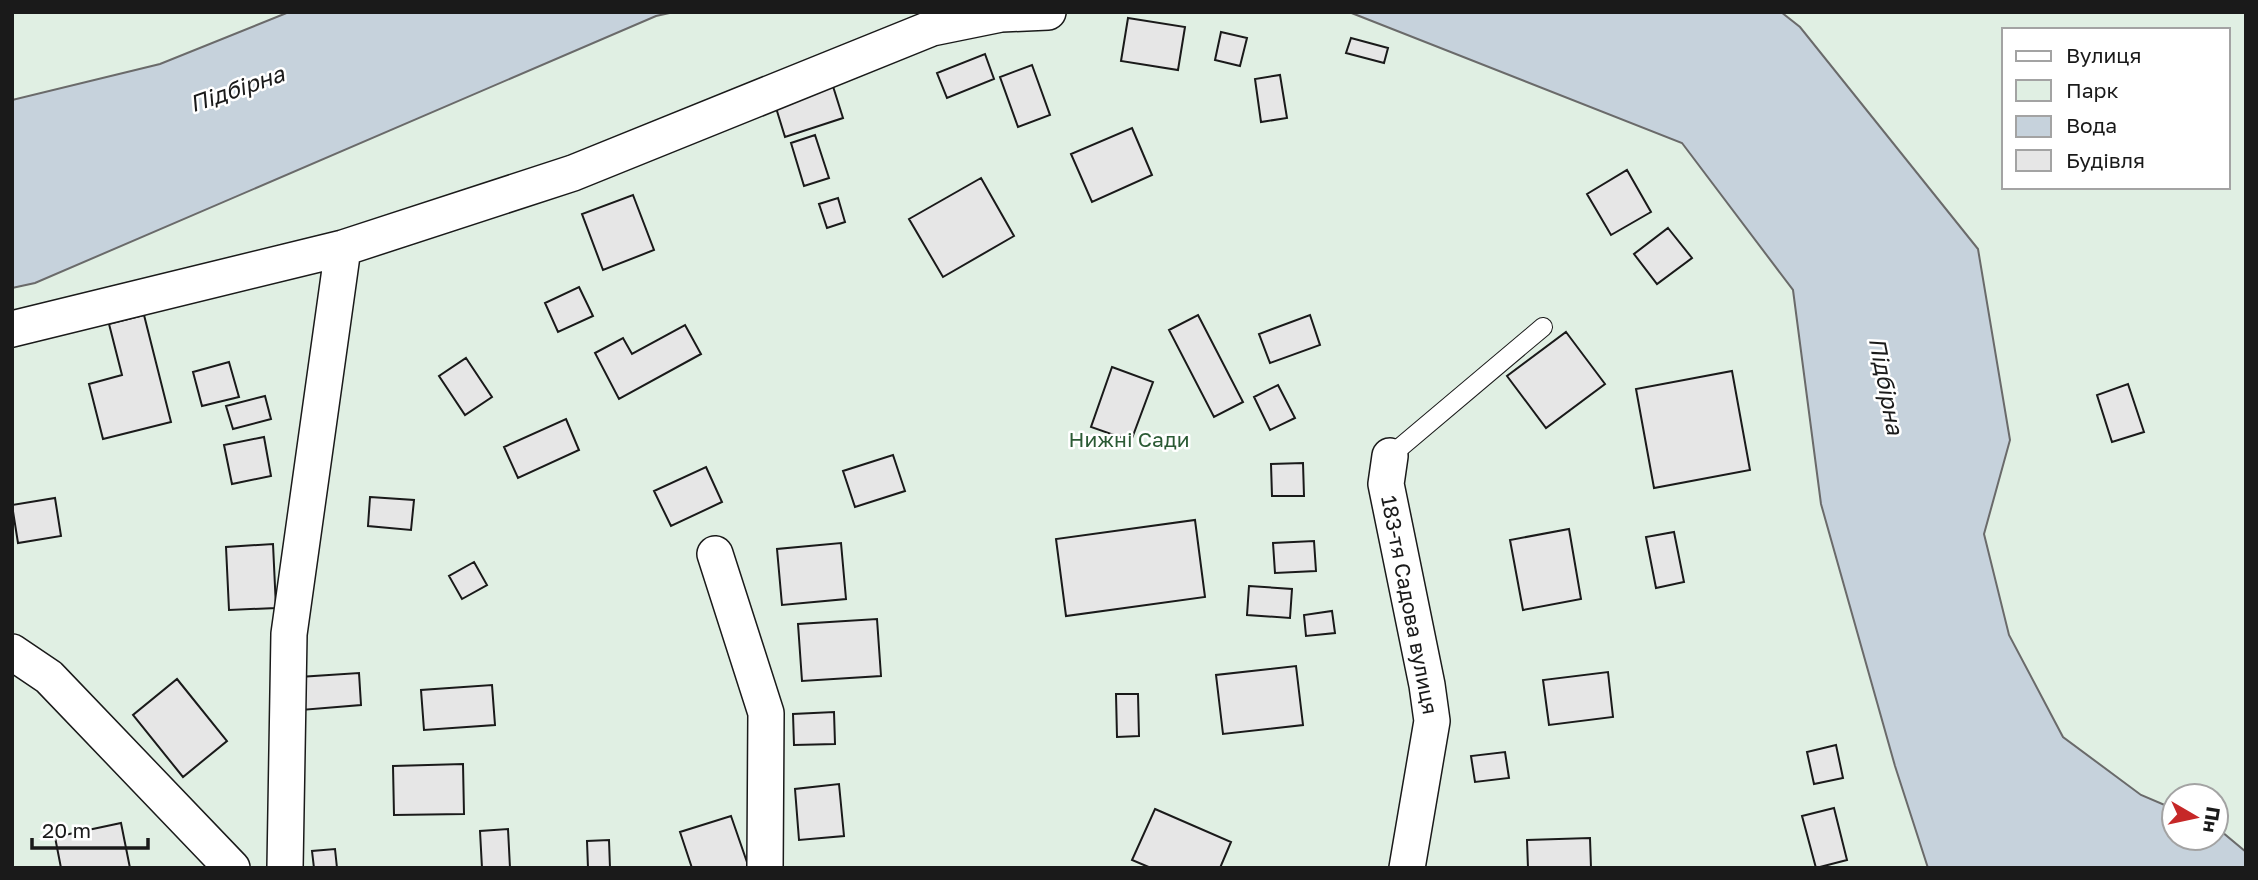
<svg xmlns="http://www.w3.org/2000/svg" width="2258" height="880" font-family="'Golos Text',sans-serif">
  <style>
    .green { fill: #e0efe3; stroke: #6a6a6a; stroke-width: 2; fill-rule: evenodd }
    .water { fill: #c6d2dc; stroke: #6a6a6a; stroke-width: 2 }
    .building { fill: #e6e6e6; stroke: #1a1a1a; stroke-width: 2 }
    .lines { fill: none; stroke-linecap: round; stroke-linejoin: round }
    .lane-casing { stroke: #1a1a1a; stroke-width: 20 }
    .street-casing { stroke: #1a1a1a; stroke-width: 38 }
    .lane { stroke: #fff; stroke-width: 18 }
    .street { stroke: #fff; stroke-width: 35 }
    .labels { text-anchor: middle; stroke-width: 5; stroke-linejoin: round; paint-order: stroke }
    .park-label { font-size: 21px; fill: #2b5a34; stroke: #fff }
    .street-label { font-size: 21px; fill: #1a1a1a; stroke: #fff }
    .water-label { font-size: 23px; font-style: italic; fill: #1a1a1a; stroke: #fff }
  </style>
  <rect width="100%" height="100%" fill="#fff"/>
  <path class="green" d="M12,12H2246V868H12ZM2004,30H2228V187H2004ZM2174,796H2216V838H2174Z"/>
  <path class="water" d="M289,12H674L656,16L35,283L12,288V100L160,64Z
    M1349,12H1781L1800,27L1978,249L2010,440L1984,534L2009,635L2063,737L2141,795L2174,809V838H2216V827L2246,852V868H1928L1895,766L1821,504L1793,290L1682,143Z"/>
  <path class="building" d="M1128,18L1185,27L1178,70L1121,61Z
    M1221,32L1247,38L1240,66L1215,60Z
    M1351,38L1388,48L1384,63L1346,53Z
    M985,54L994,79L947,98L937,73Z
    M1032,65L1050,115L1018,127L1000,77Z
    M1280,75L1287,118L1261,122L1255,79Z
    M831,80L843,118L785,137L773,98Z
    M1132,128L1152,175L1092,202L1071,154Z
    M815,135L829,178L804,186L791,143Z
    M1627,170L1651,212L1611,235L1587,194Z
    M981,178L1014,236L943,277L909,219Z
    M633,195L654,250L603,270L582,214Z
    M838,198L845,222L827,228L819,204Z
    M1668,228L1692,258L1657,284L1634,254Z
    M579,287L593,316L558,332L545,303Z
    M144,315L171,422L103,439L89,384L122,375L109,324Z
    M1198,315L1243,402L1214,417L1169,330Z
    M1310,315L1320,345L1270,363L1259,334Z
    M685,325L701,354L619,399L595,353L623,338L632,354Z
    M1566,332L1605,384L1546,428L1507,376Z
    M466,358L492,397L465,415L439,376Z
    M229,362L239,397L202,406L193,372Z
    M1112,367L1153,382L1131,441L1091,427Z
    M1732,371L1750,470L1654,488L1636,389Z
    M2128,384L2144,432L2112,442L2097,395Z
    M1278,385L1295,418L1270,430L1254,397Z
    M265,396L271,419L233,429L226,406Z
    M566,419L579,450L518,478L504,447Z
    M264,437L271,476L232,484L224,445Z
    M893,455L905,491L855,507L843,471Z
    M1303,463L1304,496H1272L1271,464Z
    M706,467L722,502L671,526L654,491Z
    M370,497L414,500L411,530L368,526Z
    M55,498L61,536L18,543L12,505Z
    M1195,520L1205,597L1066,616L1056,539Z
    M1569,529L1581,599L1523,610L1510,540Z
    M1674,532L1684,582L1656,588L1646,537Z
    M1314,541L1316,571L1275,573L1273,543Z
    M841,543L846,599L782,605L777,549Z
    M273,544L276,608L229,610L226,547Z
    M474,562L487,585L462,599L449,576Z
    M1249,586L1292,589L1290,618L1247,615Z
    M1332,611L1335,633L1306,636L1304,615Z
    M877,619L881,676L802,681L798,624Z
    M1296,666L1303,725L1223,734L1216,675Z
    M1608,672L1613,717L1549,725L1543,680Z
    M359,673L361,705L301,710L299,677Z
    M177,679L227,741L183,777L133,715Z
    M492,685L495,725L424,730L421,690Z
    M1116,694H1138L1139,736L1117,737Z
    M834,712L835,744L794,745L793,714Z
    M1836,745L1843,778L1814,784L1807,752Z
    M1505,752L1509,778L1475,782L1471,756Z
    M463,764L464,814L394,815L393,766Z
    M839,784L844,836L799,840L795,789Z
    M1834,808L1847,860L1816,868L1802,816Z
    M1155,809L1231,842L1220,868H1151L1132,860Z
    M731,816L749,868H692L680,832Z
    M121,823L130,868H61L55,837Z
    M508,829L510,868H482L480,831Z
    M1590,838L1591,868H1528L1527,840Z
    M609,840L610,868H588L587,841Z
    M335,849L337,868H314L312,851Z"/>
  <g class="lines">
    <g class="lane-casing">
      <path id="lane" d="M1390,456L1543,327"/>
    </g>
    <g class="street-casing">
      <path id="street" d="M12,329L343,248L573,173L932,28L1001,14L1048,12
        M1390,456L1386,484L1427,685L1432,721L1407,868
        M715,554L766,713L765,868
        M12,652L49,677L232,868
        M285,868L289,634L343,248"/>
    </g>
    <use href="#lane" class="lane"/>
    <use href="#street" class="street"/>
  </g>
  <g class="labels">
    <g class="park-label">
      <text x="1129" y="447">Нижні Сади</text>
    </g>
    <g class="street-label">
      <text transform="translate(1409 605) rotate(79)" y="7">183-тя Садова вулиця</text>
    </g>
    <g class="water-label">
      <text transform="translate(237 89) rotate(-19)" y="8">Підбірна</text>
      <text transform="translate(1886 386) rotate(79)" y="8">Підбірна</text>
    </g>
  </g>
  <rect width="2258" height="880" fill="none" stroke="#1a1a1a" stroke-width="28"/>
  <rect x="2002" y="28" width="228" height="161" fill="#ffffff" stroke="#a3a3a3" stroke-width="2"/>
  <rect x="2016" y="51" width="35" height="10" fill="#ffffff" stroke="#a3a3a3" stroke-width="2"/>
  <text x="2066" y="63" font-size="21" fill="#1a1a1a">Вулиця</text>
  <rect x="2016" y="80" width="35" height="21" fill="#e0efe3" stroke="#a3a3a3" stroke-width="2"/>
  <text x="2066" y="98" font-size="21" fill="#1a1a1a">Парк</text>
  <rect x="2016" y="116" width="35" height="21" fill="#c6d2dc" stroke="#a3a3a3" stroke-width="2"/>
  <text x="2066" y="133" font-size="21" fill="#1a1a1a">Вода</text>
  <rect x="2016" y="150" width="35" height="21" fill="#e6e6e6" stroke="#a3a3a3" stroke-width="2"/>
  <text x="2066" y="168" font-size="21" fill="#1a1a1a">Будівля</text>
  <g transform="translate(2195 817) rotate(99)"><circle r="33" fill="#ffffff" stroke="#a3a3a3" stroke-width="2"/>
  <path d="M0-5L12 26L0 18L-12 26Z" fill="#c62828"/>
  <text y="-10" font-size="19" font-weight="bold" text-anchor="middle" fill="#1a1a1a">Пн</text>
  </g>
  <path d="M32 838v10h116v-10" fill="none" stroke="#1a1a1a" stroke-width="3.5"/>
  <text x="42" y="838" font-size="21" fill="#1a1a1a" stroke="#ffffff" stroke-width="5" paint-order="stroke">20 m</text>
</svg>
